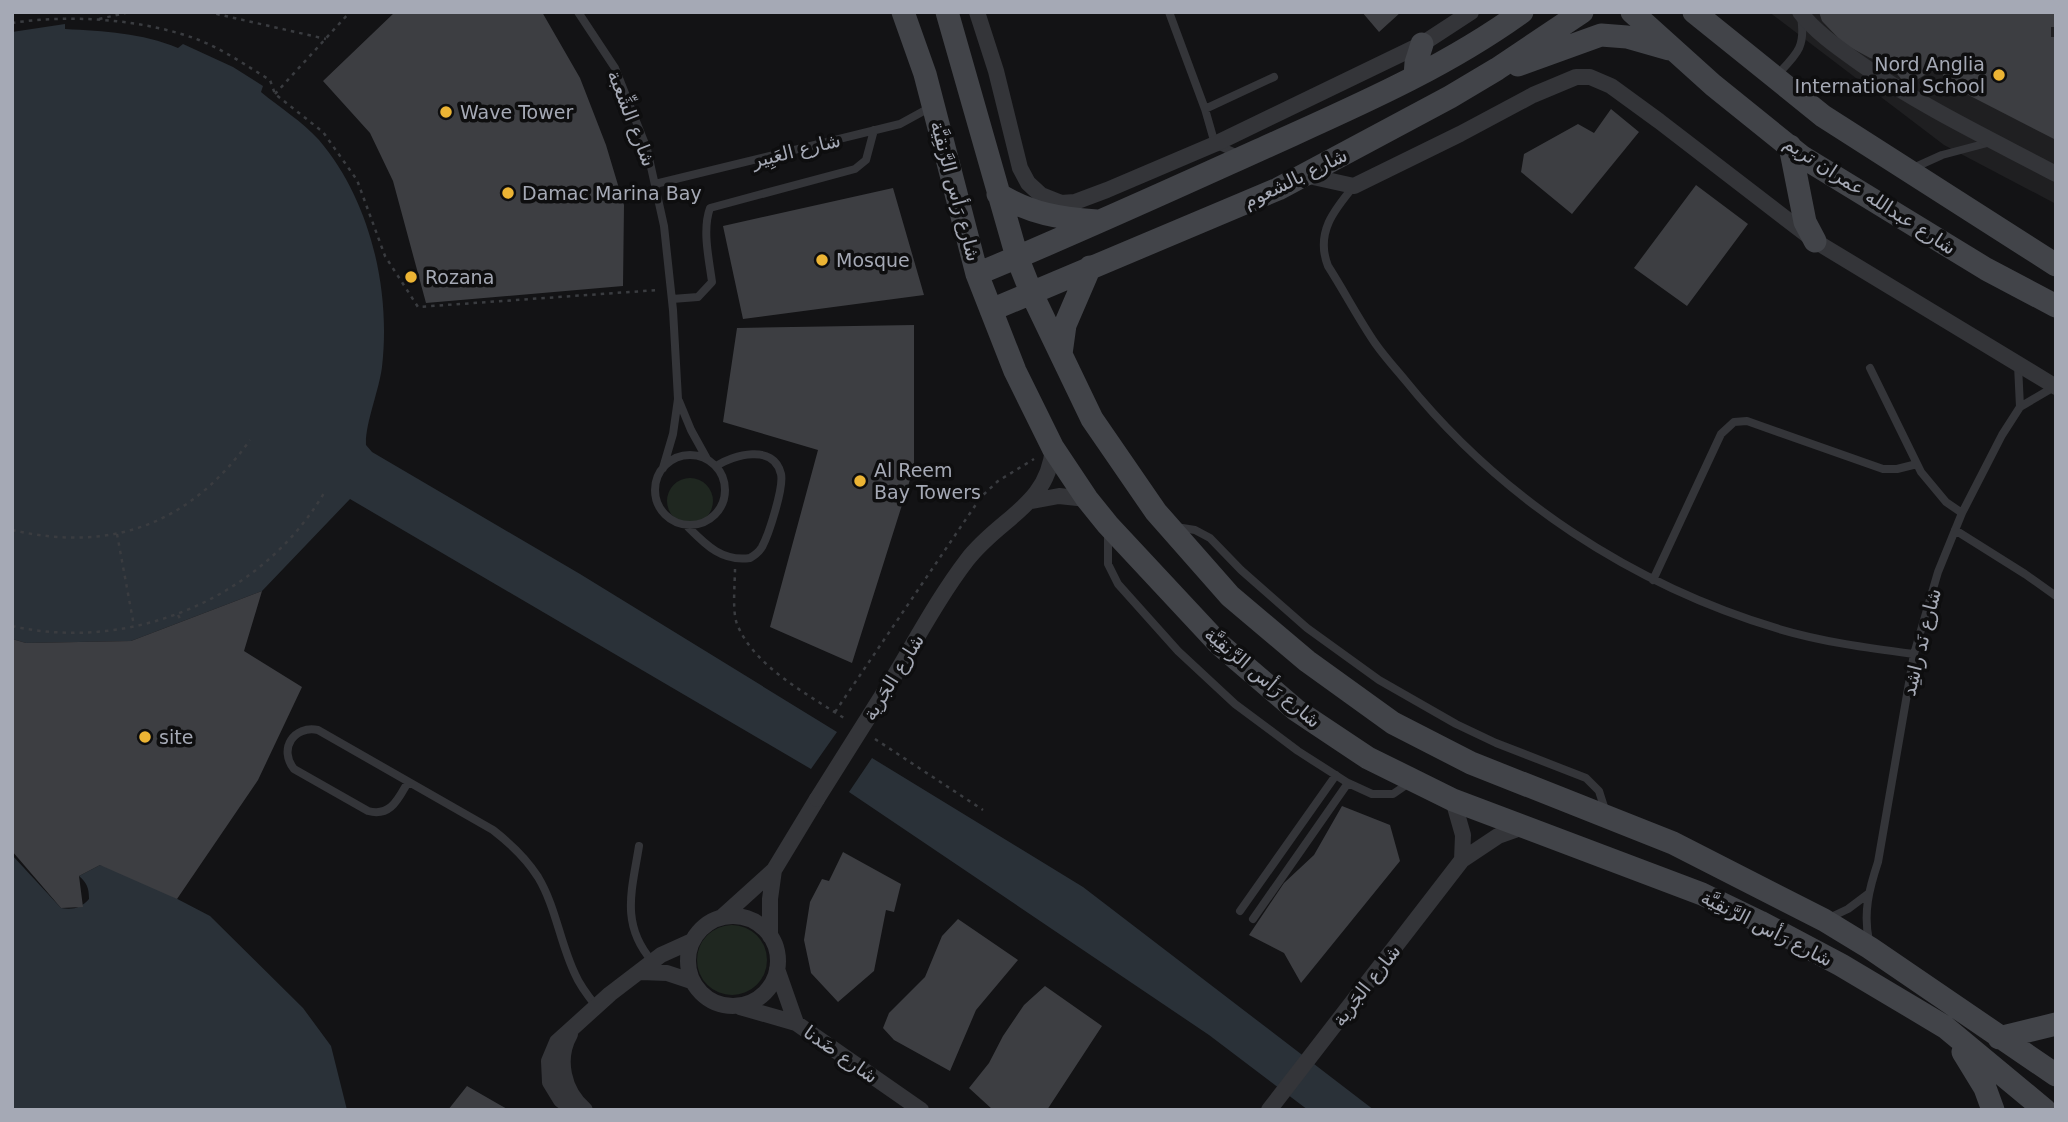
<svg xmlns="http://www.w3.org/2000/svg" width="2068" height="1122" font-family="'DejaVu Sans',Cairo,sans-serif">
  <style>
    .built { fill: #1f1f21 }
    .green { fill: #1f2720 }
    .water { fill: #2a3138 }
    .building { fill: #3d3e42 }
    .lines { fill: none; stroke-linecap: round; stroke-linejoin: round }
    .path { stroke: #3a3c40; stroke-width: 2.5; stroke-dasharray: 3.5 5; stroke-linecap: butt }
    .lane { stroke: #343539; stroke-width: 8 }
    .street { stroke: #343539; stroke-width: 16 }
    .secondary { stroke: #424449; stroke-width: 23 }
    .street-bridge { stroke: #343539; stroke-width: 16 }
    .poi-dot { fill: #ecb434; stroke: #0e0e0f; stroke-width: 2.5 }
    .labels { text-anchor: middle; stroke-width: 7; stroke-linejoin: round; paint-order: stroke }
    .poi-label { font-size: 19px; fill: #a5a9b5; stroke: #0e0e0f; text-anchor: start }
    .street-label { font-size: 19px; fill: #a5a9b5; stroke: #0e0e0f }
  </style>
  <rect width="100%" height="100%" fill="#131315"/>
  <path class="built" d="M1769,12H2056V204L1944,145Z"/>
  <path class="green" d="M667 501a23 23 0 1 1 46 0a23 23 0 1 1-46 0Z
    M697 960a35 35 0 1 1 70 0a35 35 0 1 1-70 0Z"/>
  <path class="water" d="M65,24V29C104,31 142,33 178,48L183,44L233,67L263,86L261,92C279,107 303,122 319,140C370,200 391,289 382,367C379,391 365,424 366,445L372,452L580,574L837,732L811,769L350,499L262,591L131,641L26,643L12,639V32Z
    M872,758L1083,887L1374,1110H1308L1209,1035L849,792Z
    M12,855L61,908C73,910 81,908 89,899C89,888 87,883 79,876L100,865L116,867L210,916L303,1008L331,1046L347,1110H12Z"/>
  <path class="building" d="M395,12H542L580,78L606,145L624,205L623,286L426,303L393,181L370,133L323,81Z
    M1362,12H1401L1379,32Z
    M1819,12H2056V27H2051V37H2056V140L1947,84L1939,66L1907,86L1888,63L1870,58L1844,44L1822,21Z
    M1611,109L1639,132L1572,214L1521,172L1524,154L1578,124L1594,133Z
    M1696,185L1748,224L1687,306L1634,268Z
    M893,188L924,295L743,319L723,226Z
    M914,325V467L852,663L770,627L818,450L723,422L737,328Z
    M262,591L244,651L302,687L258,780L177,899L100,865L79,876L83,907L61,908L12,851V639L26,643L131,641Z
    M1342,806L1390,825L1400,861L1301,983L1284,953L1249,935L1284,883L1314,855Z
    M843,852L901,884L894,912L886,910L874,971L838,1002L811,973L804,940L810,902L822,879L829,881Z
    M958,919L1018,960L976,1010L950,1071L894,1040L883,1028L889,1013L925,977L942,936Z
    M1045,986L1102,1026L1047,1110H993L969,1088L989,1063L1003,1036L1024,1005Z
    M467,1086L500,1105L509,1110H448Z"/>
  <g class="lines">
    <path class="path" d="M208,12L326,39
      M99,19L130,12
      M12,23C70,14 144,19 199,40C224,50 247,66 270,80L275,94L323,132L357,180L385,256L418,307L658,290
      M275,94L350,12
      M12,530C112,553 190,524 250,440
      M117,534L134,626
      M735,569C735,583 732,611 737,624C754,667 809,695 847,720
      M178,615L182,622
      M12,626C131,653 262,598 324,493
      M835,712L981,497L998,481L1034,459
      M875,739L983,810"/>
    <path class="lane" d="M578,12L615,68L647,149L664,226L673,310L678,399L673,434L663,468
      M1169,12L1205,109L1215,144L1238,154
      M1777,75C1797,54 1806,47 1801,17
      M1205,109L1274,77
      M1911,169L1942,155L1991,142
      M655,184L900,124L931,107
      M1354,186C1334,210 1315,233 1328,266C1344,291 1358,318 1375,343C1384,356 1395,368 1405,380C1501,499 1632,585 1779,629C1823,642 1868,648 1914,654
      M672,299L698,297L712,282C709,259 702,230 710,208L855,169L866,160L874,130
      M2018,365L2020,407
      M1870,368L1921,472L1946,502L1962,513
      M679,401L691,430L707,459
      M655 490a35 35 0 1 1 70 0a35 35 0 1 1-70 0Z
      M686,525C705,544 721,562 750,558C755,555 759,552 762,547C769,534 784,487 781,474C774,443 733,455 716,466
      M1176,527L1195,530L1210,538L1241,570L1307,628L1379,680L1456,724L1496,743L1586,778L1599,791L1606,813
      M1955,530L2025,574L2056,596
      M1108,532V564L1118,584L1178,651L1235,704L1298,751L1348,783L1372,794H1393L1409,783
      M1653,580L1721,434L1734,422L1747,421L1883,469H1897L1917,464
      M408,782C398,799 391,817 368,811L294,769C278,749 294,725 318,730L493,830C511,844 526,858 538,877C556,907 560,943 575,974C580,986 588,996 596,1006
      M639,846C632,890 620,924 652,961
      M1240,911L1336,775
      M1829,918L1848,909L1868,894
      M1253,919L1348,783
      M1869,941C1863,913 1869,889 1878,862L1914,654L1938,572L1962,513L2002,435L2020,407L2054,387"/>
    <path class="street" d="M977,12L996,71L1020,168L1028,183L1041,195L1061,203L1075,202L1107,190L1215,144L1422,44L1471,12
      M1800,12C1815,32 1840,49 1861,64C1922,107 1990,139 2056,174
      M1304,175L1354,186L1460,134L1533,95L1576,77H1590L1611,86L1659,121L1815,241L2056,387
      M1032,501L1059,496L1087,499
      M890,683C915,642 938,598 967,560C1000,517 1048,506 1053,448
      M1453,800L1463,835L1462,860
      M688 961a45 45 0 1 1 90 0a45 45 0 1 1-90 0Z
      M722,917L774,870L817,799
      M770,936V899L774,870
      M777,969L796,1023
      M641,972L667,973L691,981
      M740,1007L796,1023L921,1110
      M570,1034C556,1059 563,1091 585,1110
      M575,1110L561,1100L550,1082L549,1061L557,1042L610,994L661,955L692,941
      M1269,1110L1462,860L1498,836L1526,826"/>
    <path class="secondary" d="M903,12L925,74L977,274L1015,371L1053,448L1087,499L1108,525L1219,644L1296,710L1368,758L1453,800L1702,894L1760,922L1841,965L1945,1027L2045,1110
      M947,12L1017,257L1031,292L1092,419L1156,512L1230,596L1307,661L1393,723L1471,763L1673,843L1824,920L1870,948L2056,1075
      M1632,12L1713,85L1801,156L1986,269L2056,306
      M1694,12L1823,116L2056,265
      M1518,65L1601,35L1627,37L1669,49
      M1415,76L1416,63L1422,44
      M1790,146L1805,222L1815,241
      M998,194C1032,214 1058,218 1097,221
      M977,274C1072,235 1166,192 1259,150C1349,109 1442,70 1522,12
      M991,310L1278,189L1450,97L1497,69L1582,12
      M1061,354L1065,325L1090,267
      M1999,1038L2056,1024
      M1963,1052L1985,1088L1993,1110"/>
    <path class="street-bridge" d="M817,799L890,683"/>
  </g>
  <g class="poi-dot">
    <circle cx="1999" cy="75" r="7"/>
    <circle cx="446" cy="112" r="7"/>
    <circle cx="508" cy="193" r="7"/>
    <circle cx="822" cy="260" r="7"/>
    <circle cx="411" cy="277" r="7"/>
    <circle cx="860" cy="481" r="7"/>
    <circle cx="145" cy="737" r="7"/>
  </g>
  <g class="labels">
    <g class="poi-label">
      <text x="1985" y="71" text-anchor="end">Nord Anglia<tspan x="1985" dy="22">International School</tspan></text>
      <text x="460" y="119">Wave Tower</text>
      <text x="522" y="200">Damac Marina Bay</text>
      <text x="836" y="267">Mosque</text>
      <text x="425" y="284">Rozana</text>
      <text x="874" y="477">Al Reem<tspan x="874" dy="22">Bay Towers</tspan></text>
      <text x="159" y="744">site</text>
    </g>
    <g class="street-label">
      <text transform="translate(632 118) rotate(69)" y="7">شارع الشِّعبة</text>
      <text transform="translate(796 150) rotate(-14)" y="7">شارع العَبِير</text>
      <text transform="translate(1295 178) rotate(-26)" y="7">شارع بالشعوم</text>
      <text transform="translate(956 191) rotate(75)" y="7">شارع رَأس الرَّنقِيَّة</text>
      <text transform="translate(1870 195) rotate(33)" y="7">شارع عبدالله عمران تريم</text>
      <text transform="translate(1921 642) rotate(-76)" y="7">شارع نَد راشِد</text>
      <text transform="translate(893 677) rotate(-58)" y="7">شارع الجَرية</text>
      <text transform="translate(1263 677) rotate(40)" y="7">شارع رَأس الرَّنقِيَّة</text>
      <text transform="translate(1767 928) rotate(27)" y="7">شارع رَأس الرَّنقِيَّة</text>
      <text transform="translate(1366 985) rotate(-52)" y="7">شارع الجَرية</text>
      <text transform="translate(841 1054) rotate(35)" y="7">شارع ضَدنا</text>
    </g>
  </g>
  <rect width="2068" height="1122" fill="none" stroke="#a5a9b5" stroke-width="28"/>
</svg>
